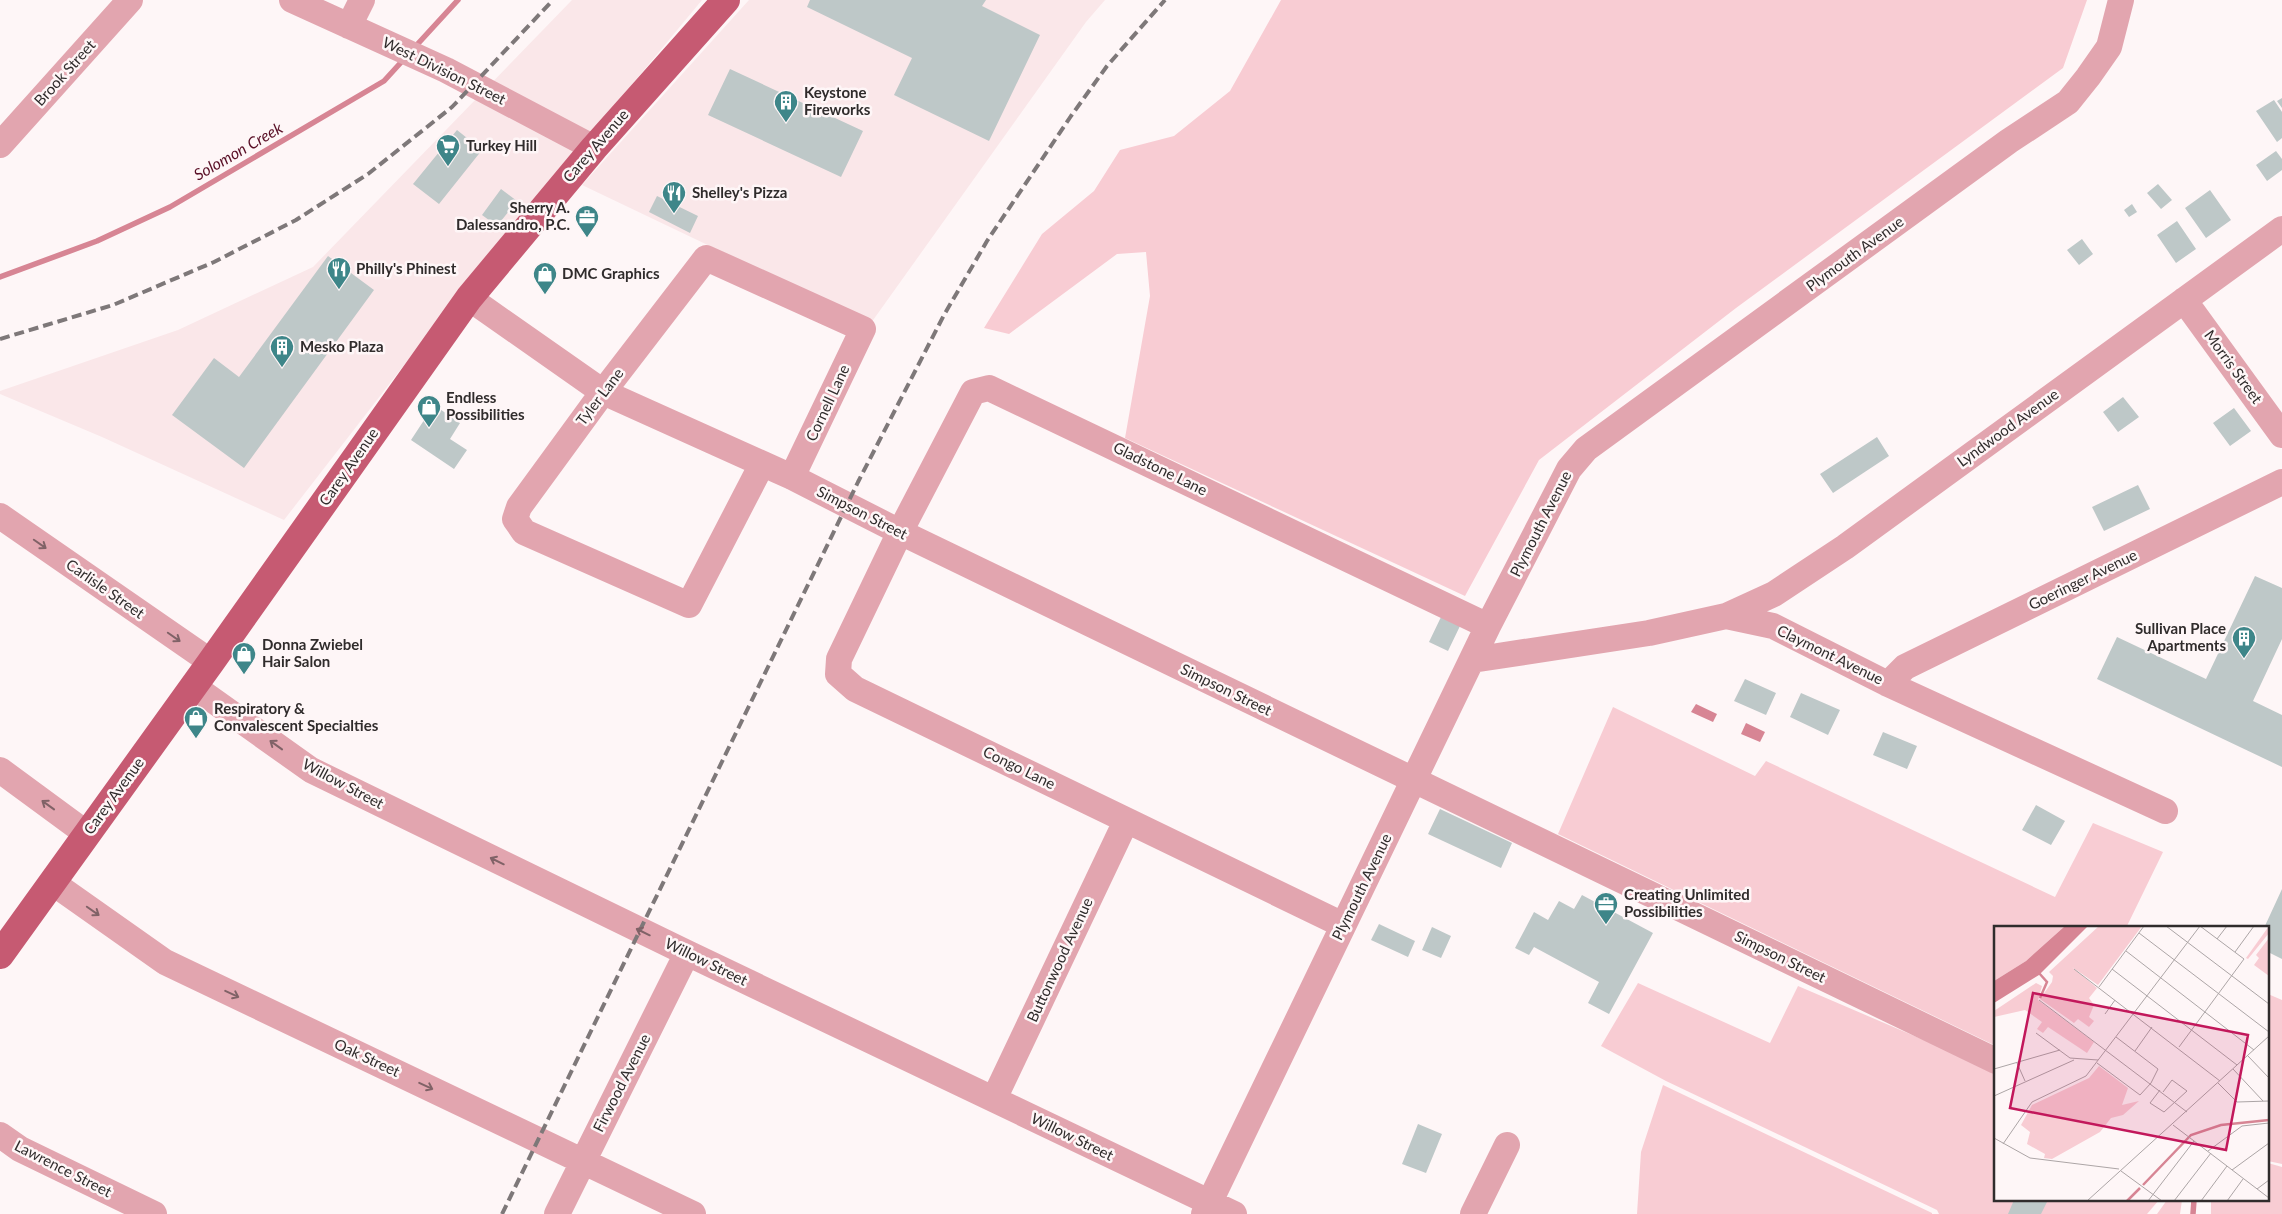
<svg xmlns="http://www.w3.org/2000/svg" width="2282" height="1214" font-family="Lato,sans-serif">
  <style>
    .built { fill: #fae7e9 }
    .green { fill: #f8ccd3 }
    .water { fill: #d78594 }
    .lines { fill: none; stroke-linecap: round; stroke-linejoin: round }
    .stream { stroke: #d78594; stroke-width: 5.5 }
    .building { fill: #bec8c8 }
    .minor { stroke: #e2a5af; stroke-width: 26 }
    .major { stroke: #c65a72; stroke-width: 28 }
    .rail { stroke: #7e7879; stroke-width: 4; stroke-dasharray: 10 5; stroke-linecap: butt }
    .oneway { stroke: #806267 }
    .labels { text-anchor: middle; stroke-width: 5; stroke-linejoin: round; paint-order: stroke }
    .street-label { font-size: 15px; fill: #302c2c; stroke: #fef6f7 }
    .poi-label { font-size: 15px; font-weight: bold; fill: #302c2c; stroke: #fef6f7; text-anchor: start }
    .water-label { font-size: 16px; font-style: italic; fill: #590f26; stroke: #fef6f7 }
    .inset-river { fill: none; stroke: #d78594; stroke-width: 2.5 }
    .inset-road { fill: none; stroke: #aca5a6; stroke-width: 1 }
    .view { fill: #c2185b; fill-opacity: 0.15; stroke: #c2185b; stroke-width: 2.5 }
    .inset-edge { fill: none; stroke: #302c2c; stroke-width: 2.5 }
  </style>
  <rect width="100%" height="100%" fill="#fef6f7"/>
  <path class="built" d="M572,0H702L466,285L284,520L102,437L0,394V391L178,330L313,267Z
    M749,0H1105L1086,22L871,323L582,185Z"/>
  <path class="green" d="M1281,0H2087L2063,68L1736,308L1539,460L1465,596L1125,438L1150,296L1146,252L1117,254L1009,334L984,328L1042,234L1094,191L1120,150L1174,136L1230,91Z
    M1613,707L1755,776L1766,761L2055,897L2093,823L2163,852L2126,928H1996V1046L1558,834Z
    M1638,983L1770,1043L1798,986L1996,1071V1200H2159L2147,1214H1939L1937,1210L1666,1081L1601,1046Z
    M2268,994L2282,1000V1164L2268,1161Z
    M1663,1085L1932,1213V1214H1637L1641,1152Z
    M2268,1163L2282,1167V1214H2211V1200H2268Z
    M2167,1200H2182L2180,1214H2157Z"/>
  <path class="water" d="M1696,704L1717,714L1713,722L1691,712Z
    M1746,723L1765,732L1760,742L1741,734Z"/>
  <g class="lines">
    <path class="stream" d="M414,48L458,0
      M0,277L97,241L170,207L384,81L405,58
      M2193,1214L2194,1200"/>
  </g>
  <path class="building" d="M810,0H986L982,6L1040,35L989,141L894,95L912,58L807,7Z
    M730,69L863,131L841,177L708,115Z
    M2282,98V108L2277,101Z
    M2274,100L2282,112V138L2277,142L2256,111Z
    M457,130L482,150L439,204L413,184Z
    M2276,151L2282,159V170L2267,181L2256,165Z
    M2158,184L2172,200L2161,209L2147,193Z
    M501,189L517,201L497,226L482,215Z
    M2210,190L2231,220L2206,238L2185,208Z
    M657,196L698,216L690,233L649,212Z
    M2132,204L2137,212L2129,217L2124,210Z
    M2177,221L2196,249L2176,263L2157,235Z
    M2082,239L2093,254L2079,265L2067,250Z
    M328,256L374,290L244,468L172,415L214,358L239,377Z
    M2123,397L2139,417L2118,432L2103,412Z
    M434,405L460,423L450,439L467,450L454,469L411,440Z
    M2234,408L2251,431L2230,446L2213,423Z
    M1877,437L1889,456L1833,493L1820,474Z
    M2138,485L2150,509L2104,531L2092,507Z
    M2255,576L2282,588V639L2253,701L2282,715V767L2097,679L2117,637L2206,679Z
    M1441,617L1460,626L1448,651L1429,642Z
    M1745,679L1776,693L1766,715L1734,701Z
    M1801,693L1840,710L1828,735L1790,717Z
    M1883,732L1917,746L1907,769L1873,755Z
    M2036,805L2065,821L2051,845L2022,830Z
    M1440,809L1512,843L1501,868L1428,834Z
    M2282,889V959L2268,952V928H2264Z
    M1582,895L1653,933L1609,1014L1588,1003L1599,982L1534,947L1529,955L1515,948L1534,912L1548,920L1559,901L1574,909Z
    M1379,924L1415,941L1408,957L1371,940Z
    M1432,927L1451,936L1441,958L1422,950Z
    M1418,1124L1442,1134L1426,1173L1402,1164Z
    M2014,1200H2048L2041,1214H2008Z"/>
  <g class="lines">
    <path class="minor" d="M292,0L446,70L594,148
      M349,26L362,0
      M0,145L130,0
      M469,298L603,392L792,477L900,532L1996,1061
      M2184,300L2282,435
      M762,464L689,605L524,532L515,519L519,507L603,392L706,258L863,329L792,477
      M0,516L211,662
      M1726,616L1774,594L1845,547L2282,229
      M1472,660L1649,633L1726,616L1773,626L1888,684L2165,811
      M1888,684L1905,667L2282,482
      M193,686L311,770L687,953L1234,1214
      M0,770L87,834
      M53,883L165,962L693,1214
      M1343,925L855,689L838,674L839,659L900,532L973,392L989,388L1488,626
      M994,1099L1126,821
      M0,1135L20,1149L154,1214
      M557,1214L687,953
      M1204,1214L1488,626L1569,469L1586,449L2009,141L2068,102L2088,77L2109,47L2121,0
      M1473,1214L1507,1145"/>
    <path class="major" d="M0,955L211,662L469,298L594,148L726,0"/>
    <path class="rail" d="M0,339L113,305L214,262L296,220L368,174L452,107L553,0
      M502,1214L858,482L944,315L987,241L1071,116L1107,66L1165,0"/>
  </g>
  <defs><path id="oneway-shaft" d="M-6 0H5M1.5-3L5.5 0L1.5 3" fill="none" stroke-width="1.6" stroke-linecap="round" stroke-linejoin="round" transform="scale(1.25)"/></defs>
  <g class="oneway">
    <use href="#oneway-shaft" transform="translate(40 544) rotate(35)"/>
    <use href="#oneway-shaft" transform="translate(174 637) rotate(35)"/>
    <use href="#oneway-shaft" transform="translate(276 745) rotate(-144)"/>
    <use href="#oneway-shaft" transform="translate(48 805) rotate(-144)"/>
    <use href="#oneway-shaft" transform="translate(497 861) rotate(-154)"/>
    <use href="#oneway-shaft" transform="translate(93 911) rotate(35)"/>
    <use href="#oneway-shaft" transform="translate(643 932) rotate(-154)"/>
    <use href="#oneway-shaft" transform="translate(232 994) rotate(25)"/>
    <use href="#oneway-shaft" transform="translate(426 1086) rotate(25)"/>
  </g>
  <defs>
    <g id="building-pin" transform="scale(1.25)"><path d="M0 17L-7.5 6A9.5 9.5 0 1 1 7.5 6Z" fill="#3e8689" stroke="#fef6f7"/><path d="M-4-6H4V6H1V3H-1V6H-4ZM-2.5-4.3h1.7v1.8h-1.7ZM.8-4.3h1.7v1.8H.8ZM-2.5-1h1.7V.8h-1.7ZM.8-1h1.7V.8H.8Z" fill="#fff"/></g>
    <g id="supermarket-pin" transform="scale(1.25)"><path d="M0 17L-7.5 6A9.5 9.5 0 1 1 7.5 6Z" fill="#3e8689" stroke="#fef6f7"/><path d="M-6-5.5h2.5l.6 2H6L4.5 2H-2.5L-4.4-4H-6ZM-1.5 3.2a1.3 1.3 0 1 0 .1 0ZM3 3.2a1.3 1.3 0 1 0 .1 0Z" fill="#fff"/></g>
    <g id="restaurant-pin" transform="scale(1.25)"><path d="M0 17L-7.5 6A9.5 9.5 0 1 1 7.5 6Z" fill="#3e8689" stroke="#fef6f7"/><path d="M-5-6h1v4h1v-4h1v4h1v-4h1v5L-1.5 .5V6h-2V.5L-5-1ZM5-6V6H3V1.5H1.5Q1.5-4 5-6Z" fill="#fff"/></g>
    <g id="office-pin" transform="scale(1.25)"><path d="M0 17L-7.5 6A9.5 9.5 0 1 1 7.5 6Z" fill="#3e8689" stroke="#fef6f7"/><path d="M-6-3h4V-5.5h4V-3h4V5H-6ZM-1-4.5V-3h2v-1.5ZM-6 0V1H6V0Z" fill="#fff"/></g>
    <g id="shop-pin" transform="scale(1.25)"><path d="M0 17L-7.5 6A9.5 9.5 0 1 1 7.5 6Z" fill="#3e8689" stroke="#fef6f7"/><path d="M-5-2.5h2.3a2.7 3.5 0 0 1 5.4 0H5L5.5 6h-11ZM-1.5-2.5h3a1.5 2.3 0 0 0-3 0Z" fill="#fff"/></g>
  </defs>
  <g fill-rule="evenodd">
    <use href="#building-pin" x="786" y="102"/>
    <use href="#supermarket-pin" x="448" y="146"/>
    <use href="#restaurant-pin" x="674" y="193"/>
    <use href="#office-pin" x="587" y="217"/>
    <use href="#restaurant-pin" x="339" y="269"/>
    <use href="#shop-pin" x="545" y="274"/>
    <use href="#building-pin" x="282" y="347"/>
    <use href="#shop-pin" x="429" y="407"/>
    <use href="#building-pin" x="2244" y="638"/>
    <use href="#shop-pin" x="244" y="654"/>
    <use href="#shop-pin" x="196" y="718"/>
    <use href="#office-pin" x="1606" y="904"/>
  </g>
  <g class="labels">
    <g class="street-label">
      <text transform="translate(444 71) rotate(26)" y="5">West Division Street</text>
      <text transform="translate(65 73) rotate(-48)" y="5">Brook Street</text>
      <text transform="translate(596 146) rotate(-49)" y="5">Carey Avenue</text>
      <text transform="translate(1855 254) rotate(-36)" y="5">Plymouth Avenue</text>
      <text transform="translate(2233 367) rotate(54)" y="5">Morris Street</text>
      <text transform="translate(600 397) rotate(-53)" y="5">Tyler Lane</text>
      <text transform="translate(828 403) rotate(-65)" y="5">Cornell Lane</text>
      <text transform="translate(2008 428) rotate(-36)" y="5">Lyndwood Avenue</text>
      <text transform="translate(349 467) rotate(-55)" y="5">Carey Avenue</text>
      <text transform="translate(1160 469) rotate(26)" y="5">Gladstone Lane</text>
      <text transform="translate(862 513) rotate(27)" y="5">Simpson Street</text>
      <text transform="translate(1541 524) rotate(-63)" y="5">Plymouth Avenue</text>
      <text transform="translate(2083 580) rotate(-26)" y="5">Goeringer Avenue</text>
      <text transform="translate(105 589) rotate(35)" y="5">Carlisle Street</text>
      <text transform="translate(1830 655) rotate(26)" y="5">Claymont Avenue</text>
      <text transform="translate(1226 690) rotate(26)" y="5">Simpson Street</text>
      <text transform="translate(1019 768) rotate(26)" y="5">Congo Lane</text>
      <text transform="translate(343 784) rotate(28)" y="5">Willow Street</text>
      <text transform="translate(114 796) rotate(-54)" y="5">Carey Avenue</text>
      <text transform="translate(1362 887) rotate(-64)" y="5">Plymouth Avenue</text>
      <text transform="translate(1780 957) rotate(26)" y="5">Simpson Street</text>
      <text transform="translate(1060 960) rotate(-65)" y="5">Buttonwood Avenue</text>
      <text transform="translate(706 962) rotate(26)" y="5">Willow Street</text>
      <text transform="translate(367 1058) rotate(25)" y="5">Oak Street</text>
      <text transform="translate(622 1083) rotate(-63)" y="5">Firwood Avenue</text>
      <text transform="translate(1072 1137) rotate(26)" y="5">Willow Street</text>
      <text transform="translate(63 1169) rotate(27)" y="5">Lawrence Street</text>
    </g>
    <g class="poi-label">
      <text x="804" y="98">Keystone<tspan x="804" dy="17">Fireworks</tspan></text>
      <text x="466" y="151">Turkey Hill</text>
      <text x="692" y="198">Shelley's Pizza</text>
      <text x="570" y="213" text-anchor="end">Sherry A.<tspan x="570" dy="17">Dalessandro, P.C.</tspan></text>
      <text x="356" y="274">Philly's Phinest</text>
      <text x="562" y="279">DMC Graphics</text>
      <text x="300" y="352">Mesko Plaza</text>
      <text x="446" y="403">Endless<tspan x="446" dy="17">Possibilities</tspan></text>
      <text x="2226" y="634" text-anchor="end">Sullivan Place<tspan x="2226" dy="17">Apartments</tspan></text>
      <text x="262" y="650">Donna Zwiebel<tspan x="262" dy="17">Hair Salon</tspan></text>
      <text x="214" y="714">Respiratory &amp;<tspan x="214" dy="17">Convalescent Specialties</tspan></text>
      <text x="1624" y="900">Creating Unlimited<tspan x="1624" dy="17">Possibilities</tspan></text>
    </g>
    <g class="water-label">
      <text transform="translate(238 151) rotate(-30)" y="6">Solomon Creek</text>
    </g>
  </g>
  <g transform="translate(1994 926)">
    <rect width="275" height="275" fill="#fef6f7"/>
    <path d="M0,0H71L32,35L0,55ZM105,0H148L104,59L78,41L103,62L95,72L100,79L95,91L100,95L95,101L84,93L80,97L46,73L58,56L59,50L55,46ZM275,0V7L254,33L252,32ZM275,12V50L260,39L265,32L262,29ZM42,57L48,60L44,74L100,116L93,127L54,101L49,107L43,103L48,96L31,84L0,91V85ZM105,140L134,162L128,179L145,175L129,189L117,192L106,206L58,233L50,232L51,228L33,218L36,206L27,199L38,179L95,152Z" fill="#f8ccd3"/>
    <path d="M71,0H94L45,49L0,77V55L32,35Z" fill="#d78594"/>
    <path class="inset-river" d="M45,47L53,56L46,72M149,259L197,209L227,199L275,194M133,275L146,262"/>
    <path class="inset-road" d="M172,0L275,78M145,7L275,106M223,13L233,0M132,25L260,124M241,26L260,0M80,43L226,155M118,43L243,139M105,61L150,0M45,74L193,186M111,88L121,74M42,107L76,132L104,134M141,125L158,101M254,130L275,152M23,137L31,155M103,137L146,169L157,157L164,143L122,111M0,143L66,124M239,143L269,175M224,157L243,176L275,175M166,164L156,177L170,186L193,165L178,154L169,166M0,170L80,134M179,199L275,272M0,212L36,232L125,243M9,218L38,176L92,150L206,0L250,33L185,121M214,225L248,200L275,197M238,244L275,217M127,245L168,275M263,263L275,254M93,275L275,110M154,275L200,215M180,275L217,227M207,275L233,240M233,275L249,253"/>
    <path class="view" d="M39,67L254,109L232,224L16,182Z"/>
    <rect width="275" height="275" class="inset-edge"/>
  </g>
</svg>
